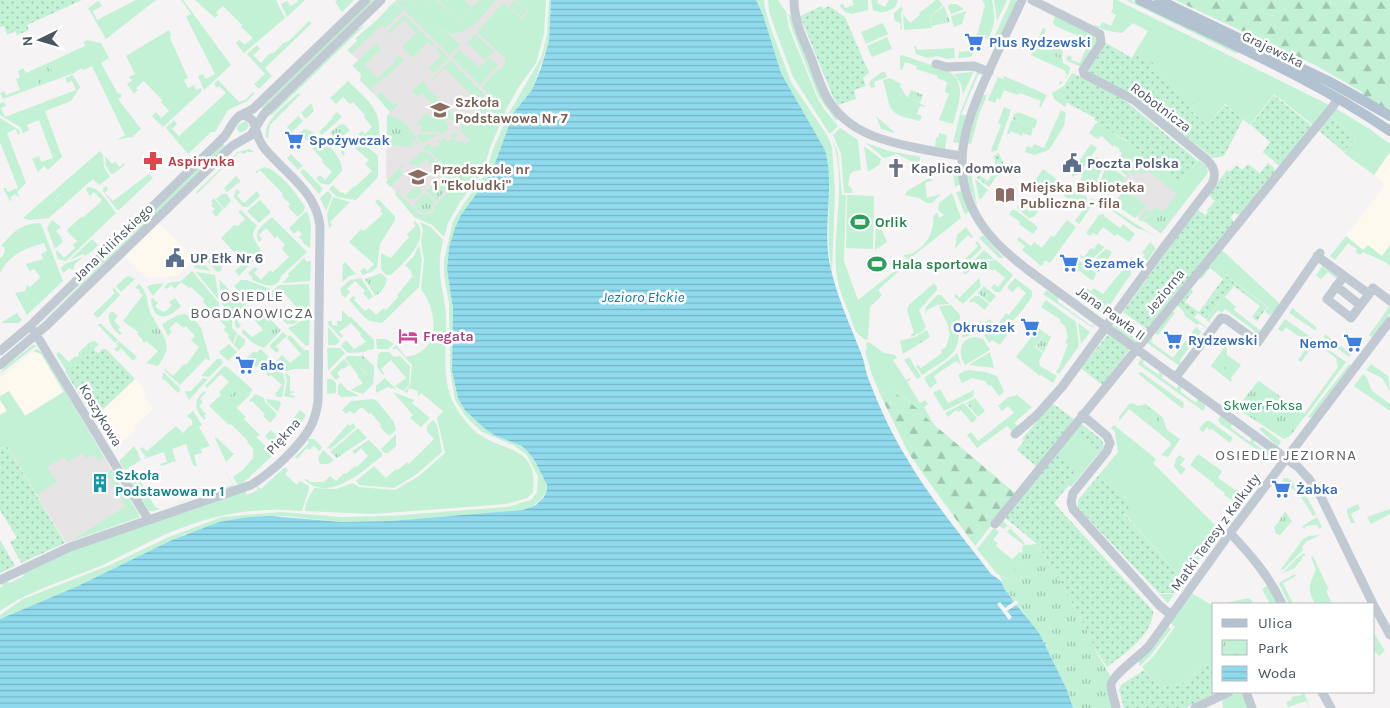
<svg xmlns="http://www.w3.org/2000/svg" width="1390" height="708" font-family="Karla,sans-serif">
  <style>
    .commercial { fill: #fdf9ef }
    .education { fill: #e6e4e5 }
    .grass { fill: #c3f1d5 }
    .forest { fill: url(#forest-firs) }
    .park { fill: url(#park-tufts) }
    .garden { fill: url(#garden-dots) }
    .water { fill: url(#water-rules) }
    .pier { fill: #f5f3f3 }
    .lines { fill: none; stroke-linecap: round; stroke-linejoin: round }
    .minor { stroke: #c1cad2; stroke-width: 9 }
    .major { stroke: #b3c2d1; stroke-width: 10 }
    .labels { text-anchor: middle; stroke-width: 5; stroke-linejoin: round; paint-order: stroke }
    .shop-label { font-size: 14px; font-weight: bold; fill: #366cbe; stroke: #fff; text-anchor: start }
    .street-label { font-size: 14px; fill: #4a5661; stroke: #fff }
    .education-label { font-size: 14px; font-weight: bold; fill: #785e54; stroke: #fff; text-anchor: start }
    .health-label { font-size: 14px; font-weight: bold; fill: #be3a42; stroke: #fff; text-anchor: start }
    .service-label { font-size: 14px; font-weight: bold; fill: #4e5e75; stroke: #fff; text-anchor: start }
    .worship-label { font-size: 14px; font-weight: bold; fill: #5b616d; stroke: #fff; text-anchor: start }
    .leisure-label { font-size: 14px; font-weight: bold; fill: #27864d; stroke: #fff; text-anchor: start }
    .hotel-label { font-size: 14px; font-weight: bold; fill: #b23c85; stroke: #fff; text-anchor: start }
    .park-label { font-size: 14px; fill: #17864f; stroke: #fff }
    .culture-label { font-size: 14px; font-weight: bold; fill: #0d838f; stroke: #fff; text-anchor: start }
    .neighbourhood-label { font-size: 15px; letter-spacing: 1px; fill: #5f6368; stroke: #fff }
    .water-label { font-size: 15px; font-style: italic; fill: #0c7c9b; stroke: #fff }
  </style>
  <defs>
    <pattern id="forest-firs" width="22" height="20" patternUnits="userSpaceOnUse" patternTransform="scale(1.25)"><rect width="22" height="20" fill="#c3f1d5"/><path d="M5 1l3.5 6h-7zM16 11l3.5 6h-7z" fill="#a0c6b0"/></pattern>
    <pattern id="park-tufts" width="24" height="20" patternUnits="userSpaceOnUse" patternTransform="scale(1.25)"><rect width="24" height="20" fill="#c3f1d5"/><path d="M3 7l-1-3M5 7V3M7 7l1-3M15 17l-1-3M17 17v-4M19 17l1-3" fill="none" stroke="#a0c6b0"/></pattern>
    <pattern id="garden-dots" width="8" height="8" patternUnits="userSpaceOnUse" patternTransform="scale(1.25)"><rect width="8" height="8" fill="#c3f1d5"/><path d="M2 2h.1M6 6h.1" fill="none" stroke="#a0c6b0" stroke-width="1.8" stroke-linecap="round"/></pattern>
    <pattern id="water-rules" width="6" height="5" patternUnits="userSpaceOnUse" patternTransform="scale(1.25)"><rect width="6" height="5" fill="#90daee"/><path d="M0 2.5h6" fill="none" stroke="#78b4c4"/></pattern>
  </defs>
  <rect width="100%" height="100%" fill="#f5f3f3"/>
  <path class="commercial" d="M1390,153V261L1370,254L1346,236L1383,188V182L1374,175Z
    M157,224L162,226L191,255V263L177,276L147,278L124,255Z
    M34,351L41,354L63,392L25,415L18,404L0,414V378Z
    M135,379L146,392L144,394L146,396L145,398L154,408L134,427L136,429L115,449L95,417Z"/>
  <path class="education" d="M396,0H533L537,39L465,173L431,218L416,215L387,182L388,180L386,177L387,116L390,112L382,103L388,98L381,91L376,96L360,81L361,74L352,66L358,60L347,50L357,41L356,38L377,20Z
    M1143,154L1192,193L1161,234L1116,201L1127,185L1123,182L1129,172Z
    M64,392L139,514L137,517L66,543L6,445L0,448V415L18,404L25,416Z"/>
  <path class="grass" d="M136,0H156L106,39L88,8L98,1L100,2L102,6L93,11L97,20Z
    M181,0H183L231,65L204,90L198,76L203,74L206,79L215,74L186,17L191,14Z
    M195,0H276L285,18L244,53L236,43L239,40L245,45L253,38L241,27L242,25L223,6L216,12L218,15L215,18Z
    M297,0H305L287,17L281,4L287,1L290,6L298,2Z
    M337,0H354L342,12L335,2Z
    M371,0H374L359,17L264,110L261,107Z
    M424,0V7L425,0H436L459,21L479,0H496C478,20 464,45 435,27L440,31L449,34L460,45L450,55L395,1Z
    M438,0H464L472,7L459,20Z
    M515,0L527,11L521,17L509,6Z
    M516,0H546L544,34L536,63L518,88L506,110L490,148L483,171L460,202L448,223L444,237L432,225L414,217L395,194L397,192L403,199L404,198L420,214L428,215L432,213L436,205L457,181L430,151H425L423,147L430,144L432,148L440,145L438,141L445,138L447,142L453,139L451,135L455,133L458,135L454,139L459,143L462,140L466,144L470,140L459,129L460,127L487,100L493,103L495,101L482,87L498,69L500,70L505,64V58L477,32L503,3L522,19L529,11Z
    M549,0H551L549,41L532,90L514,112L491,174L481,187L449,248L447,269L453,309L452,371L458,398L494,435L522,446L529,453L535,461L545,479L547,490C541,501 535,506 523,510L391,521L341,522L285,516L248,517L185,534L78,586L0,619V615L23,599L110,565L169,537L222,517L281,512L341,517L390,516L507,507L531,500L537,492L538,477L527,455L513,445L482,432L466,417L455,400L450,370L449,303L444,275V260L453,221L465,202L486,173L493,149L509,113L541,58L547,35Z
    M756,0H764L765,8L770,26L791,82L827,135L832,147L835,193L832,271C823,231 835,188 825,150L781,73L763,15Z
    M768,0H778L786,12L789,28L817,97L824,109L838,126L831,133H829L793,77L775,29L769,11Z
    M852,0H868V10L851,14L845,12L839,5L843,4L845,8L854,5Z
    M871,0H878L877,3L885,7L889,0H898L895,7C888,12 881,14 873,10Z
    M936,0H939L943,5L930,17L932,28L904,30L903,14L910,23L920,15L919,13Z
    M982,0H992C995,16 996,24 988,39L977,36L985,5Z
    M994,0H1007L997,21Z
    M1011,0H1016V4L1000,40H993Z
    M1113,0H1117L1329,105L1313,125L1274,94L1250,125L1225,104L1207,125L1191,111L1195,105L1173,89L1175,86L1152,71L1156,64L1134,54L1148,31L1133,23L1122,33C1113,32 1103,30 1095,26L1094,24L1100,27L1102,22L1111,26L1116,15L1111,12L1113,8Z
    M1126,0H1131L1238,52L1237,54Z
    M394,2L403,11L385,28L382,25L351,54L348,50L357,41L356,38L377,20Z
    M950,4H956L964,9L951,14L948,7Z
    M901,7L903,8L901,14L902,30L900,28L901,25L899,22H896L894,19V13Z
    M966,11L962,24L954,27L951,16Z
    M788,14L792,16L839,118L836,121L818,96L792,29Z
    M404,15L434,44L432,46L428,42L412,58L402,47L416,33L404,20L389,34L387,32Z
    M1055,16L1096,35L1098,40L1082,67L1069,62L1066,59L1068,55L1072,57L1071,60L1080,63L1087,46L1083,38L1055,26L1053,23Z
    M309,21L312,23L265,68L272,76L259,89L254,84L265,74L247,54L257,45L260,49L253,55L261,63L269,54L275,52L283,43L289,41Z
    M883,23L888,34L866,44L861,32Z
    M365,25L272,115H269L356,30Z
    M1043,28L1046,29C1043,37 1045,41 1052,45L1051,53L1056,57L1062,58L1063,63L1070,67C1070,74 1064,83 1059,85L1060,81L1064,82L1067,74L1065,73L1066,71L1031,55Z
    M169,30L171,35L170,38L188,78L184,80L188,88L194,85L196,90L201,88L202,91L163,127L152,116L156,112L161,118L169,111L161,102L162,100L144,81L136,88L138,90L134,94L127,84L132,81L129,77L135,74L126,56Z
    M475,34L494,51L485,60L467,43Z
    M887,37L892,49L872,57L867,46Z
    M87,40L101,43L109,58L101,63L118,94L120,93L122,96L118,99L141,129L131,138L130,137L117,140L125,135L92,66L83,70L82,68L74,73L3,99L0,93L4,91L6,95L20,90L16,79L20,77L18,71L23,68L26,73L85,46L84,42Z
    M376,43L381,49L365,65L378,78L395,62L394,60L399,55L404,60L385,78L384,77L372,88L373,93L361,80V74L353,66Z
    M914,46H916L917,50L954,48L955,58L947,59L938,56L928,58L916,54Z
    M438,47L448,57L447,59L433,73L429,68L441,56L436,50Z
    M459,50L479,67L490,58L498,65L480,85L452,57Z
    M974,50L971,57L958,58L959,52Z
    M902,55L940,68L942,70H946C969,82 958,105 953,124L939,120L949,94L945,92L947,82L937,78L938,76L916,69L917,66L905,62L902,70H900V56Z
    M450,61H451L485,95L483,100L479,96L472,103L469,102L473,97L445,68L433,80L432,79Z
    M972,68L975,69L963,94L961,84L954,74L972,72Z
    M978,70L983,74L978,75L961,115H966L959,143L953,142L961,110Z
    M882,72H885L887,77L874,82L875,87L871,88L869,84L871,80Z
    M1072,73L1075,74L1064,88L1062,100L1067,103L1065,107L1054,99L1052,93L1064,86Z
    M73,75L80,87L71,101L45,111L62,157L48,170L44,166L38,172L32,159L39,156L41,162L53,158L39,120L27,125L29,130L23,133L20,127L0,115V103L4,102L6,106L1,108L5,117L76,90L72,81L67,83L65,78Z
    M1004,76L1047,95L1041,107L1039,106L1041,101L1020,93L1018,95L1004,90L1000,100L997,98L995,103L988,100L998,77L1003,79Z
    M890,78L901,84L900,86L906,96L925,106L924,107L920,106L917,114L922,116L920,121C884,113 892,110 883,80Z
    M218,80L239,102L245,100L253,92L255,93L247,101L228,110L215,132H211L188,154L166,128L174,120L177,124L172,129L179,136L226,93L219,86L217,88L214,84Z
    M423,80L427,85L426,87L454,116L459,111L463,119L455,124L448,117H445L422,93L418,97L412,91Z
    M348,81C358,91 374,103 378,118C380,127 379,137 379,146L376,149L358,134L362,131L365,134L372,127L364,117L365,115L353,102L350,104L343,97L336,104L330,98Z
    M381,91L393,105L397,102L398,105L390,112L376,96Z
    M298,93L300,95L270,125L268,138H266C263,120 286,105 298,93Z
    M982,95H987L979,114L971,144L967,143Z
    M311,103L314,111L306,119L301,113Z
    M1004,107L1011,110L997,150L992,152L991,150L1001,125L998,123Z
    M1335,108L1368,128L1390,144V152L1374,175L1344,153L1356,138L1329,115Z
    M1061,110L1066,113L1064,126L1049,150L1034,155L1025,152L1027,146L1032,148L1034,144L1044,148Z
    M337,112L342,117L322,135L319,132L333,118L332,117Z
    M427,113L431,117L434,114H439L448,124V131L441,134L439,131L420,132L422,126L416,124Z
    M389,114C393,118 395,117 400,120C407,123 416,137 419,144H417L415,140L411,142L413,147L387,145V116Z
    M298,116L303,121L292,132L287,127Z
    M876,116L894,132V133L881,129Z
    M0,118L19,130L20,134L18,135L16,129L7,133L26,183L17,192L19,196L18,197L15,194L10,198L12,200L10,201L3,188H6L8,192L18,188L0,142Z
    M1014,120L1033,127L1031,136L1023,133L1022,136L1011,131L1009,134H1007L1011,121Z
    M246,121L249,125C248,129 244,133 239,132L237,129L238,125Z
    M1096,123L1128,142V143L1180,183L1199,160L1207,167L1208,173L1170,221C1161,212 1152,211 1142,220L1144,222L1138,220L1146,209L1151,212L1155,207L1163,212L1177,194L1148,171L1139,158L1138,159L1146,172L1141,174L1136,171L1133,175L1129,172L1127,176L1112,165L1117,159L1118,160L1122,153L1119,151L1120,149L1114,145L1113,147L1102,136L1097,139L1089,133Z
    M840,128L858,140L861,170L854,171L850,174L848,185L852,189V193H844L841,154L833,135Z
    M304,129C317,130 344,157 342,171L329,185L320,183L316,178L320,175L325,180L332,172L322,162L323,160L312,148L313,147L300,133Z
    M939,133L947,135L945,149L935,147L936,138L939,137Z
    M417,134H438L439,135L421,143Z
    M832,138L838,153L842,195H846L844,261L858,300L906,262L908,263L878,290L882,295L870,307L868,339L866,340C854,333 854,327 849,313C843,299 837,284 836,269C833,227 847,179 832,138Z
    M353,139L359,140L378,156V177L356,200L337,197L329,189L333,185L341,193L343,192L345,195L354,186L355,187L372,171L365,164L369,160L349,143L342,150L345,153L343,156C337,147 344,140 353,139Z
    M866,143L889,151L920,157V166L897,154L884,158Z
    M223,144L226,147L156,215L153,212Z
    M1091,144L1097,148L1080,173L1072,177V171Z
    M864,146L881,159L879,165L868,172Z
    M250,149L254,152H247L243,154L240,152L230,161L233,164L230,167L227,164L197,194L196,192L238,152Z
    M100,151L103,155L104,167L110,177L99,185L93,179L67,202L60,194L45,209L51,216L49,218L29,220L23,218Z
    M420,152L428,153L443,170L441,175L426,159L417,167L414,164L412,165L409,163Z
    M291,154L303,166L298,170L287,158Z
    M105,156L112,164L115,162L120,167L124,163L125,165L113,174H111L106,166Z
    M1094,157H1097L1103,161V165L1093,192L1080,183L1082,174Z
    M402,165L403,167L400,170L403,174L390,187L386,182Z
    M1108,165L1126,178L1123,183L1119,181L1109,195L1106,194L1104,196L1100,182L1106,166Z
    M952,166H959L961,184L955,187Z
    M264,167C278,169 298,195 305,207L304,211L298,217L288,207L290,204L282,196L283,194L260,170L257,173L255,172Z
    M966,167H970L977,206L970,190Z
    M304,169L323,189L319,194L300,172Z
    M1043,169L1066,186L1087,197V202L1081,210L1079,209L1081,206L1071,198L1070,200L1058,191L1056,193L1044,184L1038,192L1029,189Z
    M149,174L153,178L119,210H117L103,191V188L106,186L108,189L105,193L113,201Z
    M236,176L241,181L227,192L224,188Z
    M929,178L933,180L925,183L927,198L941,194L932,203H927L919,198L905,195L907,191Z
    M975,179L988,190L981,199H979Z
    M417,186L423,192L415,199H410L406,195Z
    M88,187C100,187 109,204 116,213L66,261L58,259L56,254L57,250L64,258L75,248L73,245L77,241L67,231L68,229L81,217L82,218L101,202V199L94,192L90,196L86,190Z
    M237,189L240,192L237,196L244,203L257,191L260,196L248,207H243L234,197L235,192Z
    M1124,189L1146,205L1135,218L1114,204Z
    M328,191L332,196L326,211L320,198Z
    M963,191L969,211L965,215L956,192Z
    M952,193L961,218L908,260L903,255C921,255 936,233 933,216L937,212L939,218L944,215L938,210L939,203Z
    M222,194H227L231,201L224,209L216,199Z
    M847,195L874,196L873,249L846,248Z
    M333,197L350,202L330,222L332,225L329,229L327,214Z
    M214,198L223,209L216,217L212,212L215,209L211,206L213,204L211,201Z
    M378,199L395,216V220L380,244L377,267L373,271L363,275L360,271L364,268L367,271L374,264L349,242L361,229L364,231L383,214L380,211L382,209L375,202Z
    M1039,199L1044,203L1034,217L1029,218L1017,208L1021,200L1024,202L1022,206L1030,212Z
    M1091,199L1100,202V204L1095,201L1079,224L1075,221Z
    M260,200L270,211V213L259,223L247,211Z
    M1111,208L1158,238L1144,230L1136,228L1110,209Z
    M241,210L257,226C247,237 259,242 261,253L239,276L235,271L244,263L242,257L236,250L234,252L221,238L234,225L238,226L245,219L238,211Z
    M1012,210H1015L1037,226V229L1033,234L1019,224L1020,222L1009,214Z
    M305,212L308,213L311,225L310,248L302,242L303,241L299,237L302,234L298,230L294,234L289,228Z
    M1104,214V216L1120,228L1123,224L1135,234L1129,242L1117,234L1115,236L1103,227L1097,235L1093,233L1090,236L1086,233L1099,215Z
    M876,216L887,242L875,250Z
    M272,217L307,252L281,276C277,292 262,284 252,280L253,278L248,273L255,267L258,269L254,273L261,280L270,270L273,272L289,257L282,249L285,245L277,236L275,238L266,228L259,235L262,239L259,242C252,230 265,224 272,217Z
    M52,220L61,227L56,231L62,238L61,239L63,242L55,249L47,228Z
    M144,220L147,223L47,321L46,319C79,287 111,252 144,220Z
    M1067,220L1076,227L1050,263L1045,260L1043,263L1044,264L1041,266L1022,250L1025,246L1017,240L1019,237L1031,246L1034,242L1042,248L1051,236L1054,237Z
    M415,221C433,238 403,263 391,275H386L381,269V253L391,258L409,237L407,234L416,226L413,223Z
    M420,222L431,227L443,240C442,247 440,253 440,259C438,279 445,297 446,316C447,345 440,380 455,406C461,416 470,428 480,435C508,453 538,447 533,492L527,498L506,504L372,514L305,511L306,503L314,488L336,489L353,483L359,487L395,490L419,476L445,453L437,418L443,411L421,393L418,397V391L409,388L407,393L404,392L410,385L412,365L397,349H392L396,345L406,357C442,352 438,312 421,289L424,260L421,241L423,230Z
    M38,223L41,224L63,281L27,315L15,293L25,291L27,285L30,287L40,278L39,275L34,269L29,271L26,264L43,259L41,254L47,251L44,243C25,248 9,255 0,273V258L3,256L5,250L3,246L0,247C13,233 18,225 38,223Z
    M966,227L973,237L971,238L968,235L955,248L957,235Z
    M983,235L1004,258H999L979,238Z
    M1346,236L1363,250L1368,245L1382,256L1390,245V266L1385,262L1363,252L1360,255L1356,252L1357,249L1348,243L1335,260L1330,256Z
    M92,239L98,245L92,251L85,256L83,254L70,260Z
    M977,241L982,248L970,260L965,259L978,246L975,243Z
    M1150,242L1156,248L1141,270L1137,267L1145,255L1142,253Z
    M1098,243L1104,247L1103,249L1088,263L1079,256L1080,255L1084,257L1091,248L1094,249Z
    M419,245L422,260L419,287L382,323L370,321L365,318L349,300L353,296L356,298L354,300L365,311L369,308L376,315L384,308L386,310L398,297L397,295L413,276L411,274L412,272L405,265L414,256Z
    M1106,249L1112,252L1106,263L1097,257Z
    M984,250L994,259L973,261Z
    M1223,251L1278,302L1279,305L1273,314L1269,315L1265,312L1268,307L1209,263L1218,252Z
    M211,255L222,266L221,271L217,272L206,260V256Z
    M1070,256H1073L1096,273L1093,281L1078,270L1079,268L1070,261L1067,264L1065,262Z
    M83,257L75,264L73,270L69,268L63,273L61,268L65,264Z
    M304,258L306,261H311L310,281L282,283L289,276L288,274Z
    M996,260L1013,275L1000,292H996L991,288L994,284L998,287L1005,278L994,269L993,271C983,264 973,268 965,275L963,272L971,263Z
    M197,261H201L211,271L194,268Z
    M345,262L356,274L349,276L342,282L343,264Z
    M1323,265L1337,276V279L1328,272L1321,279L1316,275Z
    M1125,267L1131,271V274L1105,312L1082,296L1087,288L1091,291L1094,288L1103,294Z
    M192,271L219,303V308L214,313L203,302L204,299L191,287L189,288L181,282L175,289L171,285L167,289L164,287L168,283L181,281Z
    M196,272L215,275L219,299H218Z
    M129,276L135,279L121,292L116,286L126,277Z
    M361,278L373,296L369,300L363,293L365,291L355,281L347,289L350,292L345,298L342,295L340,289L350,280Z
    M979,278L981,286L963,304L954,296L956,294L959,298Z
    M1015,278L1032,291C1033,298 1028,302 1024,308C1013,323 994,339 976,326L980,321L984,324L989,319L997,325L1006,313L1009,315L1026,293L1018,286L1013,292L1008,289V286Z
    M219,279L231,292L235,293L241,299L246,300L248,302L234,316L222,304Z
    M241,280H247L270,289L260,299C248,299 242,295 234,286Z
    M164,283L153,296L147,287L150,285Z
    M934,283L937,287V290L919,310L926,327L922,332L911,337V334L914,333L907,310L909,305Z
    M139,284C151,297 145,303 152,316L144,326L158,337L162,333C170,347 167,353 158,366L146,363L158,351L146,341L144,343L142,341L143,340L137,334L138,332L123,321L143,295L139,292L140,290L135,288Z
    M309,284L310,312L294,324H287L277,315L281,310L289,317L292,314L294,315L299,310L283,292L274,302L268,295L279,285Z
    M114,288L120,295L98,318L93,314L115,293L112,290Z
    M1047,290L1058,297V302L1093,327L1094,322L1096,323L1093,328L1043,294Z
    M937,295H941L949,304L937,305L927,310L925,314L926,307Z
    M975,296H979L989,304L985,310L973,301L971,303L969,301Z
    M1224,296L1236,307L1234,310L1261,331L1258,335H1253L1255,331L1225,309L1222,313L1218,310L1209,321L1212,324L1206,320Z
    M153,298L158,303L155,306L162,312L163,311L165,312L172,305L169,302L175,298L181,306C169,319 154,323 151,300Z
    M1046,300L1076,322L1079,346L1059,374L1056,372L1059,368L1068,344L1065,343L1068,337L1065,326L1060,322L1061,320L1041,307Z
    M1176,304L1208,328V329L1199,323L1197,325L1184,315L1185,313Z
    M1390,304V313L1373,338L1369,335L1387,310Z
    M951,305L960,315C960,356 954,354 922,375L916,366L918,365L921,368L942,353L941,350L946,347L950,334L948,329L949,328L939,306Z
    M223,308L232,318V328L237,333L233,344L228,337L229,335L224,330L226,327L215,315Z
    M254,308H257L267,318L268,317L271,320L264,326L265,333L272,340L264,348L253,343L242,333L243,329L252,337L263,330L248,312L237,321L241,325L238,329L235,326V319L245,310H253Z
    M1292,308L1316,327V331L1289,313Z
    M342,310L350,318V316L374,340V349L368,350L365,352L348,353L341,346L346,340L354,349L366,342L360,335L361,334L351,323L339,332L343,336L341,338L328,324V321H332V325L337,326V321H342Z
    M112,311L118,316L114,321L120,327L118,330L122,333L120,335C113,329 108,324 109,314Z
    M1173,311L1175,313L1158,335L1155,333Z
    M17,313L22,320L19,323H3L2,322Z
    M185,314L194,319L201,328L210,359L209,361L206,358L180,385L164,370L165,369L173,376L183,365L187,364L199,347L191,340L195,336L186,326L184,328L176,322L169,329L172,332L168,336L162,324L178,315Z
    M310,314L309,345L306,346L288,328L295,325Z
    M1285,319L1346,362L1306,416L1304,414L1338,367L1336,358L1315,343L1301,362L1298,360L1309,344L1286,327L1282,332L1278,329Z
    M964,321L978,332V334L971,335L962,338Z
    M1017,321L1000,345L992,340L989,343L984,335L988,333L1003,330Z
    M1030,322L1045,333L1035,347L1043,353L1039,361L1040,366L1057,376L1053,383L1041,375L1040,376L1016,357L1036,331L1029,324Z
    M1115,322L1140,341L1135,343L1116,329L1114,325Z
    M1078,323L1090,332L1081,344Z
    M97,324H101L118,340L115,343Z
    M328,327L340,341L336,345H328Z
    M1196,327L1205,335L1201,332L1180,360L1182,365L1181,367L1146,342L1149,337L1153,338L1151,342L1173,358Z
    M283,332L287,336L276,346L279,350L277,353L270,347V345Z
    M238,334L245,340V344L239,350L234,345Z
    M1325,334L1351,354L1349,357L1324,338Z
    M290,335L304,350H309V369H295L286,371L276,361L282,355L290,363L301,354L287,338Z
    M915,337L919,344L903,354L900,341Z
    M975,337L983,339L990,350L965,365C957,353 960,338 975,337Z
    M376,339H386L394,344L388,349H377Z
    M94,341L99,344L96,347L91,345L66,370L56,354L59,352L69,362L75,356L77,357L79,354L78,353L90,342Z
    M119,341L137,357L133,361L121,348L117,352L114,349L118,346L116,344Z
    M869,342L884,353L895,355L897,358L893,360L906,380L910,378L911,379L907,382L920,403L925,400L928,404L924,407L935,426L906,399L896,395L889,390L880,394L871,372L865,351L867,349L866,343Z
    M229,344L237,352L228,361L219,352Z
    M33,345H37L0,374L5,367Z
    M1226,345L1227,355L1241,365L1231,378L1232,380L1231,382L1211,366Z
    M327,348H340L345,353L328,371Z
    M37,349L41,352L49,364L104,457L98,461L93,454L86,459L82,453L68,462L64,457L47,467L57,482L37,495L7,445L0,448V415L7,411L0,400V396L9,391L25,416L64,392L41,354L33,351Z
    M261,349L282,371L285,381L282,397H277L275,394L282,385L271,375L269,377L259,365L256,367L247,358L254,351L256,353Z
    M381,352H389L394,357L400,356L410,366L409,385L403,391L395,386L406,378L391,360L381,369L384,373L383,375L377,367L378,355Z
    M990,352L994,368L970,365V364Z
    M957,353L961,365L956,361L934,376L937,383L930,388L924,378L953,357Z
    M347,356H358L356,363L367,375L374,371L373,384L363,394L351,390L363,383L357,376L358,375L345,358Z
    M909,357L921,377L917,379L904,360Z
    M1142,357L1144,359L1143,364L1159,375L1160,370L1163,373L1162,378L1177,389L1179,384L1182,386L1181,392L1196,403L1198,398L1205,404V407L1203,411L1138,364Z
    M217,359H221L223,363L209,377L201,376Z
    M344,359L351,367L348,365L344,369L342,368L337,373L340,377L336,380L330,373Z
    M1349,364L1352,366L1312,418L1308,417Z
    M1371,364L1388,376L1390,391L1382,378L1366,370Z
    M226,366L252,389L250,395L240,386L227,399L246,417L244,419L260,435L256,437L274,454L243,483L238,485L233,477L243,470L253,458V449L247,442L248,441L231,424L229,425L209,406L221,395L219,392L229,382L221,374L207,388L205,386L223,367Z
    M969,370L985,372L997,376L1004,392L999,396L991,385L989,386L985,381L972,378L962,383L958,375L964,371Z
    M163,372L180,388V391L178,393L164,379L162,381Z
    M1141,372L1184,403L1183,409L1142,377L1138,373Z
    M285,373L290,376V391L296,392L290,393L291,395L295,396L294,398L284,396L287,381Z
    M1363,374L1367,378L1372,391L1390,404V411L1354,386Z
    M203,378L208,379L189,400L185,392L186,391H191Z
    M385,378L397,390L388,387L376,393V386Z
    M327,379H332L336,383V393L327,394Z
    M341,383L348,391H350L359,396L340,397V395H338V385Z
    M940,389L948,403L974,390L973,397L944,411L933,393Z
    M204,391L206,393L200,399L203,402L199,406L206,414L204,416L206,418L204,420C195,409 193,401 204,391Z
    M393,392L414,400L412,403L430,418L421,427L410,418L413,415Z
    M255,394L264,398L265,402L276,413V416L270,423L263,416L265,414L252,401L250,402L249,401Z
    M1017,395L1032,407L1014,423L1019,426L1012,431L1007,426L977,448L967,435L971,432L978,441L1014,413L1008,406L1002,411L998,406L1007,398Z
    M267,399L280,401L281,403L278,412L267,402Z
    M373,399L377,401L394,422L396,430L392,434L388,435L380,427L381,425L371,413L369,414L363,408H360L354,414L350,411L346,414L342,410L351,401Z
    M964,403L977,418L972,423L961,410L958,412L956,410L948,417L945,413Z
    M1133,403L1138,406L1146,404L1163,418L1167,430L1180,439L1168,457L1161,455L1171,445L1170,442L1129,409L1119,421V417L1129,404Z
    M300,410L306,415L295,433L280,449L277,448L265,436L271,430L278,437L294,421L293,419Z
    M193,411L202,425L190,432L199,427L210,446L201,449L202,453L194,455L197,467L193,465L186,444L172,449L176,461L161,466L160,464L167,462L164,452L143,459L146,457L140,449L142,447L147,451L176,426L183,433L190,425L192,426V420L187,416Z
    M1221,414L1232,422L1231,428L1250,442L1252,437L1254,439V443L1262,449L1266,447L1274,454L1272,457L1268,458L1221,424L1218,420Z
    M433,420L437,425L442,452L417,474L394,488L359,485L356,481L374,466L386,478L396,469L398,470L407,462L409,464L434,439L427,431V426Z
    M1206,421H1210L1233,438L1230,443L1212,429L1210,430L1207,427L1203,432L1199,429Z
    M353,423L356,427L331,449L327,448L348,424L350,426Z
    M1114,425L1156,459L1153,463L1218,528L1221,525L1222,526L1168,603L1159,594H1173L1183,580L1124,513L1132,503L1098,476L1118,452L1115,432L1111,428Z
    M1262,427L1281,441L1278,447L1259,429Z
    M358,428L367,438L350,449L343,441Z
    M1071,432L1097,452L1103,444L1104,447L1071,487L1069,486L1055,453Z
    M396,434V446L388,453H385L381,449Z
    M216,437L234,454L226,462L215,438Z
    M308,439H314L322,447L321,449L319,451L314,446L309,450L307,448L297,459L295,457L309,443L307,440Z
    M369,440L382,453V456C363,471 328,504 304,479L309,480V482H324L330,476L336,481L344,473L346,474L355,466L357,467L368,456L361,448L355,454L352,451Z
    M134,446L139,454L138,455L141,460L125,470L120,463V460Z
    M323,450L334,460L328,464H320L318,458Z
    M1198,454L1222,471L1218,478L1235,490L1236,489L1245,495L1238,504L1224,495L1225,493L1214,485L1215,484L1190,465Z
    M1179,455L1185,459L1180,465L1186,469L1181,475L1174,466L1176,459Z
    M221,464L234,486L153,511H149L130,480L131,477L137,475L155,507L160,509L233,485Z
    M285,467L288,470L285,474L297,485L300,481L309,486V489L302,511C245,506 203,517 151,541C136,548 122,556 107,563C71,579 33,588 0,611V588L3,586L1,583L7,580L9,583L24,576L22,572L59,554L245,490L247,495L258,490L256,485L261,489Z
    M112,470L140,517L71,541L126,506L106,473Z
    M1284,478H1288L1302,491L1299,494L1282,481Z
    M1305,494L1316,514L1313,516L1301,497Z
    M1358,504L1360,509L1351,514L1355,523H1351L1347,513V509Z
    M1390,509V514L1371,524L1367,517Z
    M1317,517L1322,527L1319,529L1317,525L1305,526L1306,529L1301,527Z
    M1001,519L1023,541L1025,545L1023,550L1021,549L1024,545L1007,532L1010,528L1007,526L1004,529L997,524Z
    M994,528L999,532L993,540L998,543L996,546L1012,559L1020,552L1022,553L1010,580L997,574L977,549Z
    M1320,535L1306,542L1302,547L1303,550L1283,570L1281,569L1303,539L1309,536Z
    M1304,553L1306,555L1302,557V560L1299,562L1295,568L1283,573L1296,559Z
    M1313,556L1329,590L1326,591L1332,604H1315C1306,587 1310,585 1316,569L1311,557Z
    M1295,574L1296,576L1283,583L1293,604H1289L1279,583Z
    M1270,584L1279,604H1270L1262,589Z
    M1191,593L1214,606V662L1208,658L1187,682L1161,688L1142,667L1153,657L1175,627L1170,623Z
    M1249,598L1255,604H1221Z
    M1167,626L1171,629L1150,656L1140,666L1138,661Z
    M1374,633L1385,651L1379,656L1374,651Z
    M1301,692H1304L1310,708L1306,701L1288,707L1286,702L1292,700L1291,697L1302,695Z
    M1237,693H1241L1244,699L1246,698L1249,708H1223L1222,700Z"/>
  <path class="forest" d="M1175,0H1390V112L1362,95V92L1315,65Z
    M889,390C895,395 901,396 907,400C920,410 930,423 944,433L1016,494L975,546L909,454L880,394Z"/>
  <path class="park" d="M944,6L950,22L932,26L930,17Z
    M115,21L119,27L108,35L104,27Z
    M1052,45L1063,51L1062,58L1056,57L1051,53Z
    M49,64L54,78L39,84L35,71Z
    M911,90L923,95L920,103L908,97Z
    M475,112L483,117L486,124L480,128L478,132L472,133L467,126L470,124L466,121Z
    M1018,112L1036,119L1037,122L1035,128L1012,119L1014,114Z
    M390,120H398L410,138L402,143L389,142Z
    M344,124L350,130L337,141L330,133L339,125Z
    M1094,158H1097C1104,163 1102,166 1100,174H1094L1087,168Z
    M444,175H448L452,182L436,201L427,191Z
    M426,193L435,203L429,212C422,215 418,210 415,205L416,202Z
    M61,194L67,202L51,216L44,209Z
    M259,203L266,211L258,218L251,211Z
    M1156,213L1163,215L1170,221L1161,233L1143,220Z
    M1097,257L1106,263L1099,272L1089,265Z
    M381,273L387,279C386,286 381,293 375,296L365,279Z
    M984,286L996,296L990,303L978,293Z
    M152,316L162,333L158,337L144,326Z
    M271,320L281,330L272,340L265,333L264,326Z
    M927,330L930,337L919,344L915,337Z
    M1045,333L1051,337L1044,352L1036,347Z
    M358,356H363L374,366V371L368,375L356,363Z
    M1231,358L1238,363V365L1231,375L1223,367Z
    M1259,381L1306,415L1290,436L1284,439L1242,412V402L1257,382Z
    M240,386L250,395L236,408L227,399Z
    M975,398L985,411L978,417L966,403Z
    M1148,407L1161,417L1158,422L1145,412Z
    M343,441L350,449L337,458L330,452Z
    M1285,511L1292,521L1280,535L1276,534L1274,527L1278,523Z
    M1037,544L1065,589L1092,640C1094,653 1105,664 1110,676L1107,684L1113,708H1073L1067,690L1024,613L1005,590L1000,576L1010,580L1011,578L1025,545Z
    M1324,591L1330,604H1319L1315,596Z"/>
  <path class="garden" d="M0,0H82L27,25L29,30L17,35L15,31L7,35L4,26L0,27Z
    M822,6L823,9L829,6L845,17L869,73L863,78L866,86L854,90L856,99L838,105L833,97L800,16Z
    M1106,43L1132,58L1134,54L1156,64L1152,71L1175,86L1173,89L1195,105L1191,111L1207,125L1225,105L1243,119L1224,156L1213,158L1137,97L1088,71Z
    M1075,74L1122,98L1198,161L1180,183L1128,143V141L1097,124L1098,122L1094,120L1095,118L1062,100L1064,88Z
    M1274,95L1312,126L1280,165H1278L1263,152L1270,142L1251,125Z
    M1330,116L1356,138L1344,152L1318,130Z
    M999,153L1004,165L989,187L977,178L979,175L988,181L994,172L993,171L995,161L993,156Z
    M1268,163L1273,167L1275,171L1240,215L1234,213L1231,217L1234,223L1147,329L1123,312L1197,209L1205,215L1208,212L1207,210L1215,201L1208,195L1227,170L1230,172L1236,165L1242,170L1248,164L1260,173Z
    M1209,263L1267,307L1257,321L1252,317L1260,306L1234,286L1225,297L1224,296L1206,319L1198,313L1194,317L1177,305L1190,289L1193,291L1185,302L1199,312L1223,279L1210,268L1201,279L1198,277Z
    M1109,333L1130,349L1102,385L1081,368Z
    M91,345L96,347L94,349L98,353L102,349H106L135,379L94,418L65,371Z
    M1052,403L1074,419L1037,467L1017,450L1024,441L1022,439Z
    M1079,422L1102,440L1103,444L1097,452L1071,432Z
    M6,445L65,543L21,563L10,542L17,538L0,510V449Z
    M1055,453L1079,473L1054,503L1153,611C1154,633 1124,655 1107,667L1093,646L1092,640L1065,589L1037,544L1003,516Z
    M1098,476L1132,503L1124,514L1183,580L1173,593H1159L1078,508V500Z
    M0,540L15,566L0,573Z
    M1208,658L1214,662V692H1218L1185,708H1124L1119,690L1121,685L1144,670L1161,688L1187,682Z"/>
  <path class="water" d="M551,0H756L763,15L781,73L825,150C835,185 823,223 829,260C835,293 849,322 861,353C864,360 865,368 867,375C877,402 891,433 906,457C930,499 962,536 991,574L1001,581L1005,590L1039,633L1067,690L1073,708H0V619L78,586L172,540L219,522L248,517L271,516L341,522L391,521L523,510L536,505L544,497L547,490V485L535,461L529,453L522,446L494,435L483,427L465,410L458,398L452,371L453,309L447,269L449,248L455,228L461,215L491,174L514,112L532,90L541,68L549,41Z"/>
  <path class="pier" d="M1016,600L1019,603L1007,611L1012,617L1009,620L997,604L1000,602L1005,608Z"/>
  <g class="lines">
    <path class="minor" d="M794,0C794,21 803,39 811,58C817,73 821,91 831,104C851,133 884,141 917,148C932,151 947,154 962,156
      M1022,0C1011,24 999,48 988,73C965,124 946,173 982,225C994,243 1011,257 1028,270L1298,467L1309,479L1321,497L1373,604
      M936,64L947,67L974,66L989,72
      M239,116L253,109L366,0
      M1317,256L1369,294L1373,288L1390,301
      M1344,276L1327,299L1351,318L1369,294
      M1336,286L1360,305
      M34,331L148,519
      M0,351L30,326L224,137C232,128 237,105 253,121C257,130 257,140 265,149C285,173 316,191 320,226L318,401C317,409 315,417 312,424C302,445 271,473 251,485L70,547L0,580
      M0,365L47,325L232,146L251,135L264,114L381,0
      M1176,377L1221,318L1226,319L1258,342L1320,253
      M1082,415L1107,436L1110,443L1107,451L1073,493L1071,502L1073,509L1159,605L1171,615
      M1015,434L1037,415L1062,387L1164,247L1212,184C1217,174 1214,167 1207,160L1134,100L1084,74L1083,70L1101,43L1100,34L1032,0
      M995,524L1334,105L1337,98
      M1230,533C1251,555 1269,576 1282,604
      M1374,606L1390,635
      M1246,692L1252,708
      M1322,692L1331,708
      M1116,708C1115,701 1111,692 1111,685C1111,676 1141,655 1149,646L1230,533L1390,321
      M1195,708L1229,692"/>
    <path class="major" d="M1140,0C1224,41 1312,78 1390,131
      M1159,0L1328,81L1357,97L1390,116"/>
  </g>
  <defs>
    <g id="supermarket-bare" transform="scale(1.5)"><path d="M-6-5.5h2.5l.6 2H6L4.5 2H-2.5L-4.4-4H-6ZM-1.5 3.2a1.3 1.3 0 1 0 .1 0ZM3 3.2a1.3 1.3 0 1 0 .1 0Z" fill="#3f7fe0" stroke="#fff" stroke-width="2.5" paint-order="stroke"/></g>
    <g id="school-bare" transform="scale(1.5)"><path d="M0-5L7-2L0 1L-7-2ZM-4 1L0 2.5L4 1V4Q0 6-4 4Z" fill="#8d6e63" stroke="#fff" stroke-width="2.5" paint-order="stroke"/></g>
    <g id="pharmacy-bare" transform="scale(1.5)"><path d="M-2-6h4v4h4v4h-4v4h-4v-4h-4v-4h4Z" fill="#e0444e" stroke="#fff" stroke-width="2.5" paint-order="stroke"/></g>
    <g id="civic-bare" transform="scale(1.5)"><path d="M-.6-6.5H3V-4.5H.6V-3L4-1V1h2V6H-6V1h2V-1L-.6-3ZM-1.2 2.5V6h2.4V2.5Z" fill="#5c6f8a" stroke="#fff" stroke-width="2.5" paint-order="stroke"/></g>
    <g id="church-bare" transform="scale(1.5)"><path d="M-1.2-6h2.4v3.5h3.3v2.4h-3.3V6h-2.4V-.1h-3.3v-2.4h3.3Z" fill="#6b7280" stroke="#fff" stroke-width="2.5" paint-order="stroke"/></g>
    <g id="library-bare" transform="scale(1.5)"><path d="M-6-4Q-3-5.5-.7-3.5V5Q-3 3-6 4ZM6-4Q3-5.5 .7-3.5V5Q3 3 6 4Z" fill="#8d6e63" stroke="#fff" stroke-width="2.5" paint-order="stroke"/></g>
    <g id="stadium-bare" transform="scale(1.5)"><path d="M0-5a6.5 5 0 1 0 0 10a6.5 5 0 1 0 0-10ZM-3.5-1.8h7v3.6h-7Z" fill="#2e9e5b" stroke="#fff" stroke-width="2.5" paint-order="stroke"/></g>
    <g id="hotel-bare" transform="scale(1.5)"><path d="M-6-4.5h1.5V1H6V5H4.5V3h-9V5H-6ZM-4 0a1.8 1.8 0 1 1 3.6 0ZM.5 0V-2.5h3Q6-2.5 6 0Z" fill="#d1479c" stroke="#fff" stroke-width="2.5" paint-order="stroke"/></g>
    <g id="building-bare" transform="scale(1.5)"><path d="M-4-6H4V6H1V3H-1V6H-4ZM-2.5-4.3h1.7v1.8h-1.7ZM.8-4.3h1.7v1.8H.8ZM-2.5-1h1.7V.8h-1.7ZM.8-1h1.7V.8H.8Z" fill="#0f9aa8" stroke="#fff" stroke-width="2.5" paint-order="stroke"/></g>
  </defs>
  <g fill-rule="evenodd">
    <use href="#supermarket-bare" x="974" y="42"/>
    <use href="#school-bare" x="440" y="110"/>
    <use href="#supermarket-bare" x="294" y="140"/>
    <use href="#pharmacy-bare" x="153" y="161"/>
    <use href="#civic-bare" x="1072" y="163"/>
    <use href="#church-bare" x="896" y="168"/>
    <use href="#school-bare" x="418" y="177"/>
    <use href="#library-bare" x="1005" y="195"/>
    <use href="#stadium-bare" x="860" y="222"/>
    <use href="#civic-bare" x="175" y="258"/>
    <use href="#supermarket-bare" x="1069" y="263"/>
    <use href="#stadium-bare" x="877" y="264"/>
    <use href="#supermarket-bare" x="1030" y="327"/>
    <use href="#hotel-bare" x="408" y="336"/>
    <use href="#supermarket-bare" x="1173" y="340"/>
    <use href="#supermarket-bare" x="1353" y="343"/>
    <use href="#supermarket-bare" x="245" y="365"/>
    <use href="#building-bare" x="100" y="483"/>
    <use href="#supermarket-bare" x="1281" y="489"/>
  </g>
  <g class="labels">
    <g class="shop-label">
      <text x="989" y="47">Plus Rydzewski</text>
      <text x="309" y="145">Spożywczak</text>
      <text x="1084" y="268">Sezamek</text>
      <text x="1015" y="332" text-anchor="end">Okruszek</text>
      <text x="1188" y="345">Rydzewski</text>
      <text x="1338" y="348" text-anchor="end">Nemo</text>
      <text x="260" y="370">abc</text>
      <text x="1296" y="494">Żabka</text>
    </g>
    <g class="street-label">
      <text transform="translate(1273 49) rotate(26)" y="5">Grajewska</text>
      <text transform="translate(1161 107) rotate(37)" y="5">Robotnicza</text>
      <text transform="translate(113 242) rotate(-44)" y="5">Jana Kilińskiego</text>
      <text transform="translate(1165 291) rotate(-51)" y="5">Jeziorna</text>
      <text transform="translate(1111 313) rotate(36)" y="5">Jana Pawła II</text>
      <text transform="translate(101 415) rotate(59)" y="5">Koszykowa</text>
      <text transform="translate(283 436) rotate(-48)" y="5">Piękna</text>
      <text transform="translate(1215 532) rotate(-54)" y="5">Matki Teresy z Kalkuty</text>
    </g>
    <g class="education-label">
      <text x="455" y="107">Szkoła<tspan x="455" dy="16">Podstawowa Nr 7</tspan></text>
      <text x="433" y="174">Przedszkole nr<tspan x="433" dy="16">1 "Ekoludki"</tspan></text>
      <text x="1020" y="192">Miejska Biblioteka<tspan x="1020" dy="16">Publiczna - fila</tspan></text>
    </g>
    <g class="health-label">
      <text x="168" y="166">Aspirynka</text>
    </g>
    <g class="service-label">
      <text x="1087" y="168">Poczta Polska</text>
      <text x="190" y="263">UP Ełk Nr 6</text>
    </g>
    <g class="worship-label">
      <text x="911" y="173">Kaplica domowa</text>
    </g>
    <g class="leisure-label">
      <text x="875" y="227">Orlik</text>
      <text x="892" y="269">Hala sportowa</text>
    </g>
    <g class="hotel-label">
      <text x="423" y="341">Fregata</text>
    </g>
    <g class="park-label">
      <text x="1263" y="410">Skwer Foksa</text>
    </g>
    <g class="culture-label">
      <text x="115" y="480">Szkoła<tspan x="115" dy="16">Podstawowa nr 1</tspan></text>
    </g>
    <g class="neighbourhood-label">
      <text x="252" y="301">OSIEDLE<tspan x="252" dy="17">BOGDANOWICZA</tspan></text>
      <text x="1286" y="460">OSIEDLE JEZIORNA</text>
    </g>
    <g class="water-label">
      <text x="643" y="302">Jezioro Ełckie</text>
    </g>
  </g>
  <rect x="1212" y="603" width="162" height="90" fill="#ffffff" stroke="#b7bbc0"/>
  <rect x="1222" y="619" width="25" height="8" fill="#b3c2d1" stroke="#b7bbc0"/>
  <text x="1258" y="628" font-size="15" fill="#4a5661">Ulica</text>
  <rect x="1222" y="640" width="25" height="15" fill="url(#park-tufts)" stroke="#b7bbc0"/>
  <text x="1258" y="653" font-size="15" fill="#4a5661">Park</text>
  <rect x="1222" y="666" width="25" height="15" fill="url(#water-rules)" stroke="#b7bbc0"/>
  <text x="1258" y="678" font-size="15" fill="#4a5661">Woda</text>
  <g transform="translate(40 40) rotate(265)" stroke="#ffffff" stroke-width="4" paint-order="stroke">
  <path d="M0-4L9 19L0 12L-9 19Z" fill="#4a5661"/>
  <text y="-8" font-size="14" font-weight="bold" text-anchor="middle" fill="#4a5661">N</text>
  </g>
</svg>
